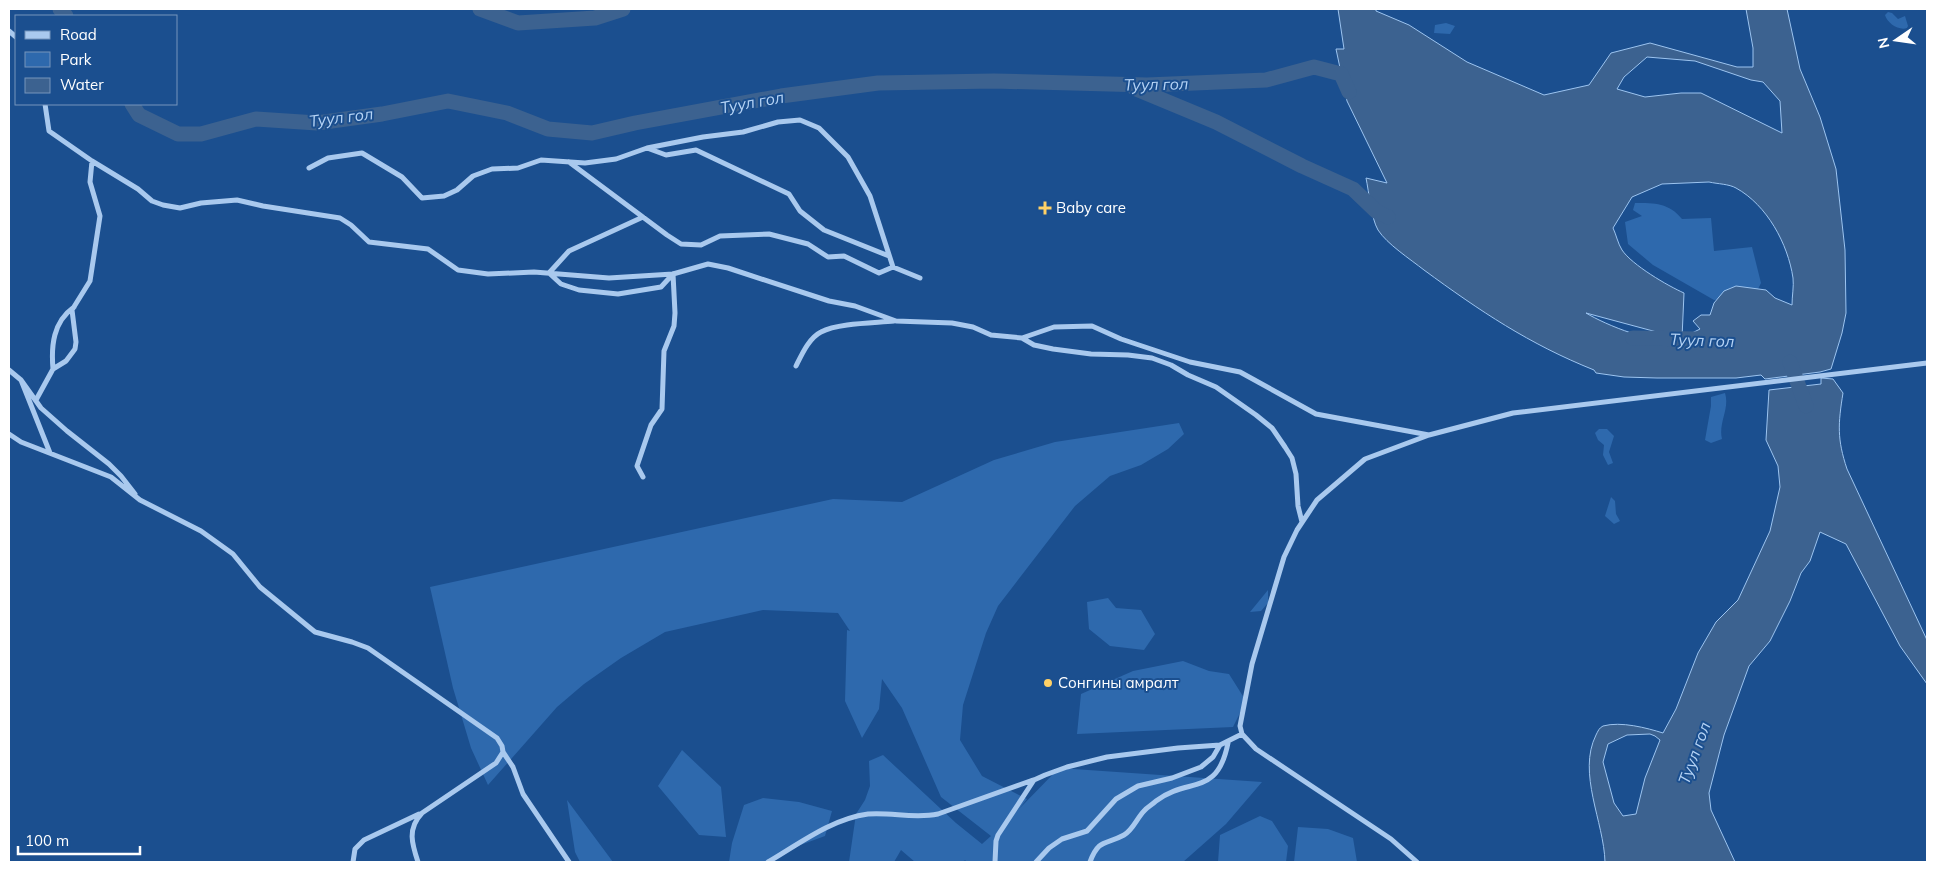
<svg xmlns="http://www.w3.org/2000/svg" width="1936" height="871" font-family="Mulish,sans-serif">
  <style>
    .green { fill: #2e69ad }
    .water { fill: #3c6290; stroke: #9cc4f0; fill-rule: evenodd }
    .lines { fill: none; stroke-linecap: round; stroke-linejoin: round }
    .river { stroke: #3c6290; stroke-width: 15 }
    .street { stroke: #a9c9ee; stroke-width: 5 }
    .poi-dot { fill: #ffd166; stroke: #1b4f8f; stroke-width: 2 }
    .labels { text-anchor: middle; stroke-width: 4; stroke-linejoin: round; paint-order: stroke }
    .poi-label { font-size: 15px; fill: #fff; stroke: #1b4f8f; text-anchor: start }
    .water-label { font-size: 16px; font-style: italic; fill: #b5d3f5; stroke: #1b4f8f }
  </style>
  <rect width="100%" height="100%" fill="#1b4f8f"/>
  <path class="green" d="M1888,12L1892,13L1898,19L1905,16L1908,26L1907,28C1899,31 1887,23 1885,15Z
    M1446,23L1455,26L1450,34L1434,33L1435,25Z
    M1635,203C1655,203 1669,203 1682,219L1711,218L1714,251L1752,247L1761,283L1754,297L1714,300L1653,265L1628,244L1625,222L1642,216L1633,210Z
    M1725,393C1730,409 1718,423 1722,439L1711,443L1705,440L1711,406V397Z
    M1179,423L1184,434L1168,449L1141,465L1110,476L1075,506L998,606L986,633L963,705L960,740L982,776L1027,799L1019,809L1059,768L1262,782L1226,824L1183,862H964L966,860L961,862H915L901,850L894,862H849L856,814L865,800L870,786L869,761L883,755L956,823L982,844L991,836L941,797L902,708L882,679L879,709L862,738L845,701L847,630L850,631L838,613L763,610L665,632L621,658L584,684L557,707L488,785L471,748L453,688L430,587L833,499L902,502L994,460L1055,442Z
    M1599,429H1607L1614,436L1609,452L1613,463L1608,465L1603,455L1604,445L1598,440L1595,433Z
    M1611,497L1615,501L1616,514L1620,521L1614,524L1605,516Z
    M1268,590V603L1261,611L1250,612Z
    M1108,598L1116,608L1141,610L1155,634L1144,650L1110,646L1089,629L1087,602Z
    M1183,661L1209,671L1229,674L1246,701L1233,727L1077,734L1081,694L1133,671Z
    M682,750L721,787L726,837L699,835L658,786Z
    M763,798L799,802L832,811L825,836L784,851L765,862H729L732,843L744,805Z
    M567,800L613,862H580L575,852Z
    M1260,816L1272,821L1288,846L1286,862H1218L1220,835Z
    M1298,827L1328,829L1353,838L1357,862H1294Z"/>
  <path class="water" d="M1338,9H1376V11L1409,25L1467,62L1544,95L1589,85L1611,53L1650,43L1737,67H1753V48L1746,9H1787L1800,69L1820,117L1836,169L1845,250L1846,313L1842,333L1831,369L1820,372L1765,379L1761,375L1736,378H1657L1624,377L1596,373L1594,370C1529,344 1480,311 1424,270C1410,259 1387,244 1378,230C1371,218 1369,192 1366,178L1387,183L1347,101L1336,49H1344ZM1647,57L1695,61L1751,80L1763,82L1780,101L1782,133L1701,93H1681L1645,97L1617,89L1624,77ZM1709,182C1718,184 1729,184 1736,188C1767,205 1788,244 1793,278C1794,286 1792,296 1792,305L1775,298L1766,290L1736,286L1724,291L1714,303L1710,315H1701L1693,321L1700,329L1682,338L1684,293C1668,286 1632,265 1622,250C1618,244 1616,234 1613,228L1632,197L1662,184ZM1586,313L1679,338C1656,346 1606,325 1586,313Z
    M1821,378L1833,379L1843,393C1838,424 1837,439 1847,469L1927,640V684L1900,646L1846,544L1820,532L1810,561L1801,573L1790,601L1770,641L1749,666L1724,735L1709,793L1711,810L1735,862H1605C1604,822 1577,773 1596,735C1598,731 1599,728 1603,726C1621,721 1647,728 1663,733L1676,709L1698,653L1716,622L1738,600L1770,531L1780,487L1778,466L1766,440L1769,390L1821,384ZM1650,734L1655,736L1660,740L1645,778L1636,814L1623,816L1614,803L1603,762L1608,744L1627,735Z"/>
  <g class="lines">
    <path class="river" d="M60,9L66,16
      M480,9L518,23L595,18L623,9
      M1134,88L1216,122L1302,166L1353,189L1376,211L1388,217
      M132,104L139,115L178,134H201L256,119L317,123L382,114L448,101L507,113L548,129L592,133L635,123L781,96L878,83L994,81L1147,85L1266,80L1314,67L1341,74L1349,92
      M1633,338L1698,339
      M1790,362L1806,406"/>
    <path class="street" d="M9,31L16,37
      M45,104L49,131L92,161L138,189L152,201L163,205L180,208L201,203L237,200L263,206L340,218L351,225L369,242L428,249L458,270L488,274L534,272L609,278L673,274L708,264L728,268L829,301L855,306L896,321L952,323L973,327L991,335L1022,338L1054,327L1092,326L1121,339L1190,362L1240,372L1316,414L1429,435
      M647,148L666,155L696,150L789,194L800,211L824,230L889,256
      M569,162L667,235L681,244L701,245L720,236L769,234L808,244L828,257L844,256L879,273L893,267L920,278
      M309,168L328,158L362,153L402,177L422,198L444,196L457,190L473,176L492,169L518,168L541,160L585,163L616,159L647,148L703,137L743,132L778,122L800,120L819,128L848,157L870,196L893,267
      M643,217L569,251L549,273L561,284L579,290L618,294L661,287L673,274
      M1022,338L1034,345L1053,349L1091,354L1128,355L1152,358L1171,365L1188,375L1216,387L1256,415L1272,428L1285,447L1292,458L1296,474L1298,506L1302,522
      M796,366C802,354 809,338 821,332C838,323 875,323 894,321
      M53,369C51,346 53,322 74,307
      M9,370L21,380L50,453
      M21,380L41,408L67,431L109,464L121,476L135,494
      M36,400L53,369L66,361L75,349L76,342L72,310L90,281L100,216L90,182L92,161
      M9,434L21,442L111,477L140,500L201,531L233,554L260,587L315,632L352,642L368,648L497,738L502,746L503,752L496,763L422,813C407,829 412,844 418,862
      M643,477L637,466L651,425L662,409L664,351L674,326L675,313L673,274
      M503,752L513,767L523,794L569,862
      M353,862L355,849L364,840L419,814
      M768,862C799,844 831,819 868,814C892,812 914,819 938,814L1033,780
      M995,862L996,841L998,835L1034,780L1045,775L1067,767L1107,757L1178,748L1220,745L1242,734
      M1036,862L1049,848L1062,839L1087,831L1116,799L1138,786L1172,778L1201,767L1213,757L1220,745
      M1090,862C1099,838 1106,845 1124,835C1133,830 1137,818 1144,811C1147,807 1152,805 1156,801C1189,776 1217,798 1228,743
      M1417,862L1391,839L1256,749L1242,734L1240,726L1252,664L1284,557L1297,530L1317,500L1365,459L1429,435L1513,413L1927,363"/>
  </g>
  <g class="poi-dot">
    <path d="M1042.5 200.5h5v5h5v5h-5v5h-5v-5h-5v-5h5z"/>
    <circle cx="1048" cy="683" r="5"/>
  </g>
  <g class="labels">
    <g class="poi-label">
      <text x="1056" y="213">Baby care</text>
      <text x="1058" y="688">Сонгины амралт</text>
    </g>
    <g class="water-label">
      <text transform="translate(1156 84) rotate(-1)" y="6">Туул гол</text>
      <text transform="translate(752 102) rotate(-10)" y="6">Туул гол</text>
      <text transform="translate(341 117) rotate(-7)" y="6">Туул гол</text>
      <text transform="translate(1702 340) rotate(2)" y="6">Туул гол</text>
      <text transform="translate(1694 753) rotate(-70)" y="6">Туул гол</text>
    </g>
  </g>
  <rect width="1936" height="871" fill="none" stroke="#ffffff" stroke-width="20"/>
  <rect x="15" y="15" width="162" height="90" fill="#1b4f8f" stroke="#7695bc"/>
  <rect x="25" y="31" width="25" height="8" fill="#a9c9ee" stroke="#7695bc"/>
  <text x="60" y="40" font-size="15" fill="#ffffff">Road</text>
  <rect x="25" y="52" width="25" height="15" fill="#2e69ad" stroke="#7695bc"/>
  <text x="60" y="65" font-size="15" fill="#ffffff">Park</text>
  <rect x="25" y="78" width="25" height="15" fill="#3c6290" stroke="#7695bc"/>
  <text x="60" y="90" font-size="15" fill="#ffffff">Water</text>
  <g transform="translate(1896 40) rotate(257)" stroke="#1b4f8f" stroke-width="4" paint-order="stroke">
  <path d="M0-4L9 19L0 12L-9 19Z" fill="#ffffff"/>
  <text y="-8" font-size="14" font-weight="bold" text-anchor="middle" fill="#ffffff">N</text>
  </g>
  <path d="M18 846v8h122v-8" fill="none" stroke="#ffffff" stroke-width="2.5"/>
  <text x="25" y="846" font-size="15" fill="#ffffff" stroke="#1b4f8f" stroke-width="4" paint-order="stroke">100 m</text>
</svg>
